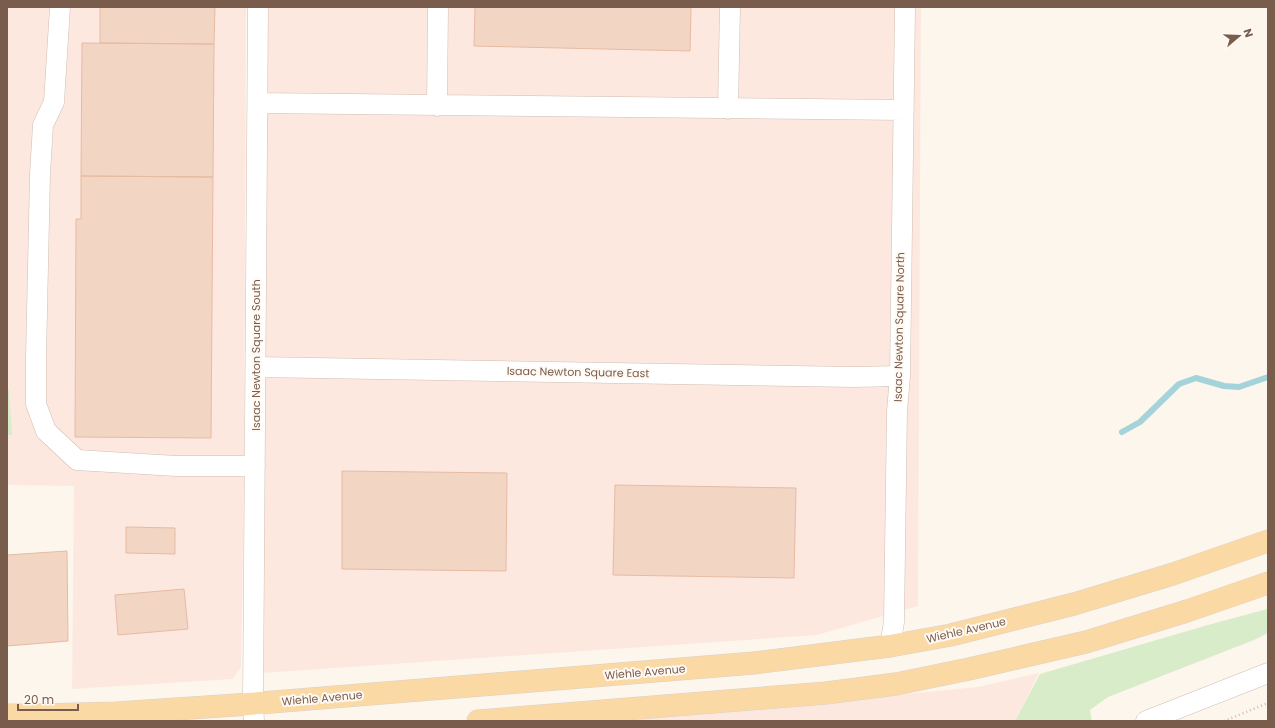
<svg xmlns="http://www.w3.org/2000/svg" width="1275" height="728" font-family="Poppins,sans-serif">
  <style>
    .commercial { fill: #fde8e0 }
    .green { fill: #d8ecc9 }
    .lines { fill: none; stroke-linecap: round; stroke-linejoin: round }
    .stream { stroke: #a5d3da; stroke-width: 6 }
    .building { fill: #f3d5c3; stroke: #e6bba3 }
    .minor-casing { stroke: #d1beb0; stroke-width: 21 }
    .major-casing { stroke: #dad1cd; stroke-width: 23 }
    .path { stroke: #d9b8a5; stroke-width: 2.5; stroke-dasharray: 1 3; stroke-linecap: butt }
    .minor { stroke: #fff; stroke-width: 20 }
    .major { stroke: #fbd9a5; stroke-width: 22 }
    .labels { text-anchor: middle; stroke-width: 4; stroke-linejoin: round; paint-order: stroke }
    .street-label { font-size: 11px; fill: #7a5c4d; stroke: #fffaf3 }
  </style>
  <rect width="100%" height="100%" fill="#fdf6ec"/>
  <path class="commercial" d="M7,7H246L244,488L241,667L233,679L72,689L74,486L7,485Z
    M268,7H921L918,606L817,635L262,673Z
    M1039,673L1015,721H624L978,687Z"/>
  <path class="green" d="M7,390H9L12,435H7Z
    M1267,609L1268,633L1254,640L1108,697L1090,710L1092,721H1015L1040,674L1208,625Z"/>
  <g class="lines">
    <path class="stream" d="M1122,432L1140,422L1179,384L1196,378L1224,386L1239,387L1268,377"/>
  </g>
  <path class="building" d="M100,7H215L214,44L100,43Z
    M475,7H691L690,51L474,46Z
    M82,43L214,44L213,177L81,176Z
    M81,176L213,177L211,438L75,437L76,219H81Z
    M342,471L507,473L506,571L342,569Z
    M615,485L796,488L794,578L613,575Z
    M126,527L175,528V554L126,553Z
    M67,551L68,641L7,646V555Z
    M184,589L188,629L118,635L115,595Z"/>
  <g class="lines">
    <g class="minor-casing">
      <path id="minor" d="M60,7L54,102L43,125L40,174L36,358V404L46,431L77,460L176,466H255
        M258,103L904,110
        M437,106L438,7
        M728,109L730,7
        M256,367L854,377L900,376
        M890,646L894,622L897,411L900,376L905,7
        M254,721L253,703L258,7
        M1146,721L1268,673"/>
    </g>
    <g class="major-casing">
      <path id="major" d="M7,715H37L116,713L236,705L754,663L890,646L951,635L1074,604L1173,574L1268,541
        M478,721L826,693L896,684L969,669L1086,642L1187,611L1268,583"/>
    </g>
    <path class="path" d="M1224,721L1268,703"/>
    <use href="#minor" class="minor"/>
    <use href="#major" class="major"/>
  </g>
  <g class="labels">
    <g class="street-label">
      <text transform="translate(899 327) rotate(-89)" y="4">Isaac Newton Square North</text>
      <text transform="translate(256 355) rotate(-90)" y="4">Isaac Newton Square South</text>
      <text transform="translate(578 372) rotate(1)" y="4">Isaac Newton Square East</text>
      <text transform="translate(966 630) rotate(-13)" y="4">Wiehle Avenue</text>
      <text transform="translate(645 672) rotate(-5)" y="4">Wiehle Avenue</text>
      <text transform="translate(322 698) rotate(-5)" y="4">Wiehle Avenue</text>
    </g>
  </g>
  <rect width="1275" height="728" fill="none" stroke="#7a5c4d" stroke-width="16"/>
  <g transform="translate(1239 36) rotate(71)" stroke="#fffaf3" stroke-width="3" paint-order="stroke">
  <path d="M0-3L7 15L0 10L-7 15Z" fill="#7a5c4d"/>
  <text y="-6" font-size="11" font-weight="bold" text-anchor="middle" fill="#7a5c4d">N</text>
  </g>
  <path d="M18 704v6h60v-6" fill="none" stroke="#7a5c4d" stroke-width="2"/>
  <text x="24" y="704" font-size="12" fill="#7a5c4d" stroke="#fffaf3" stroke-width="3" paint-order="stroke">20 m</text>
</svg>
